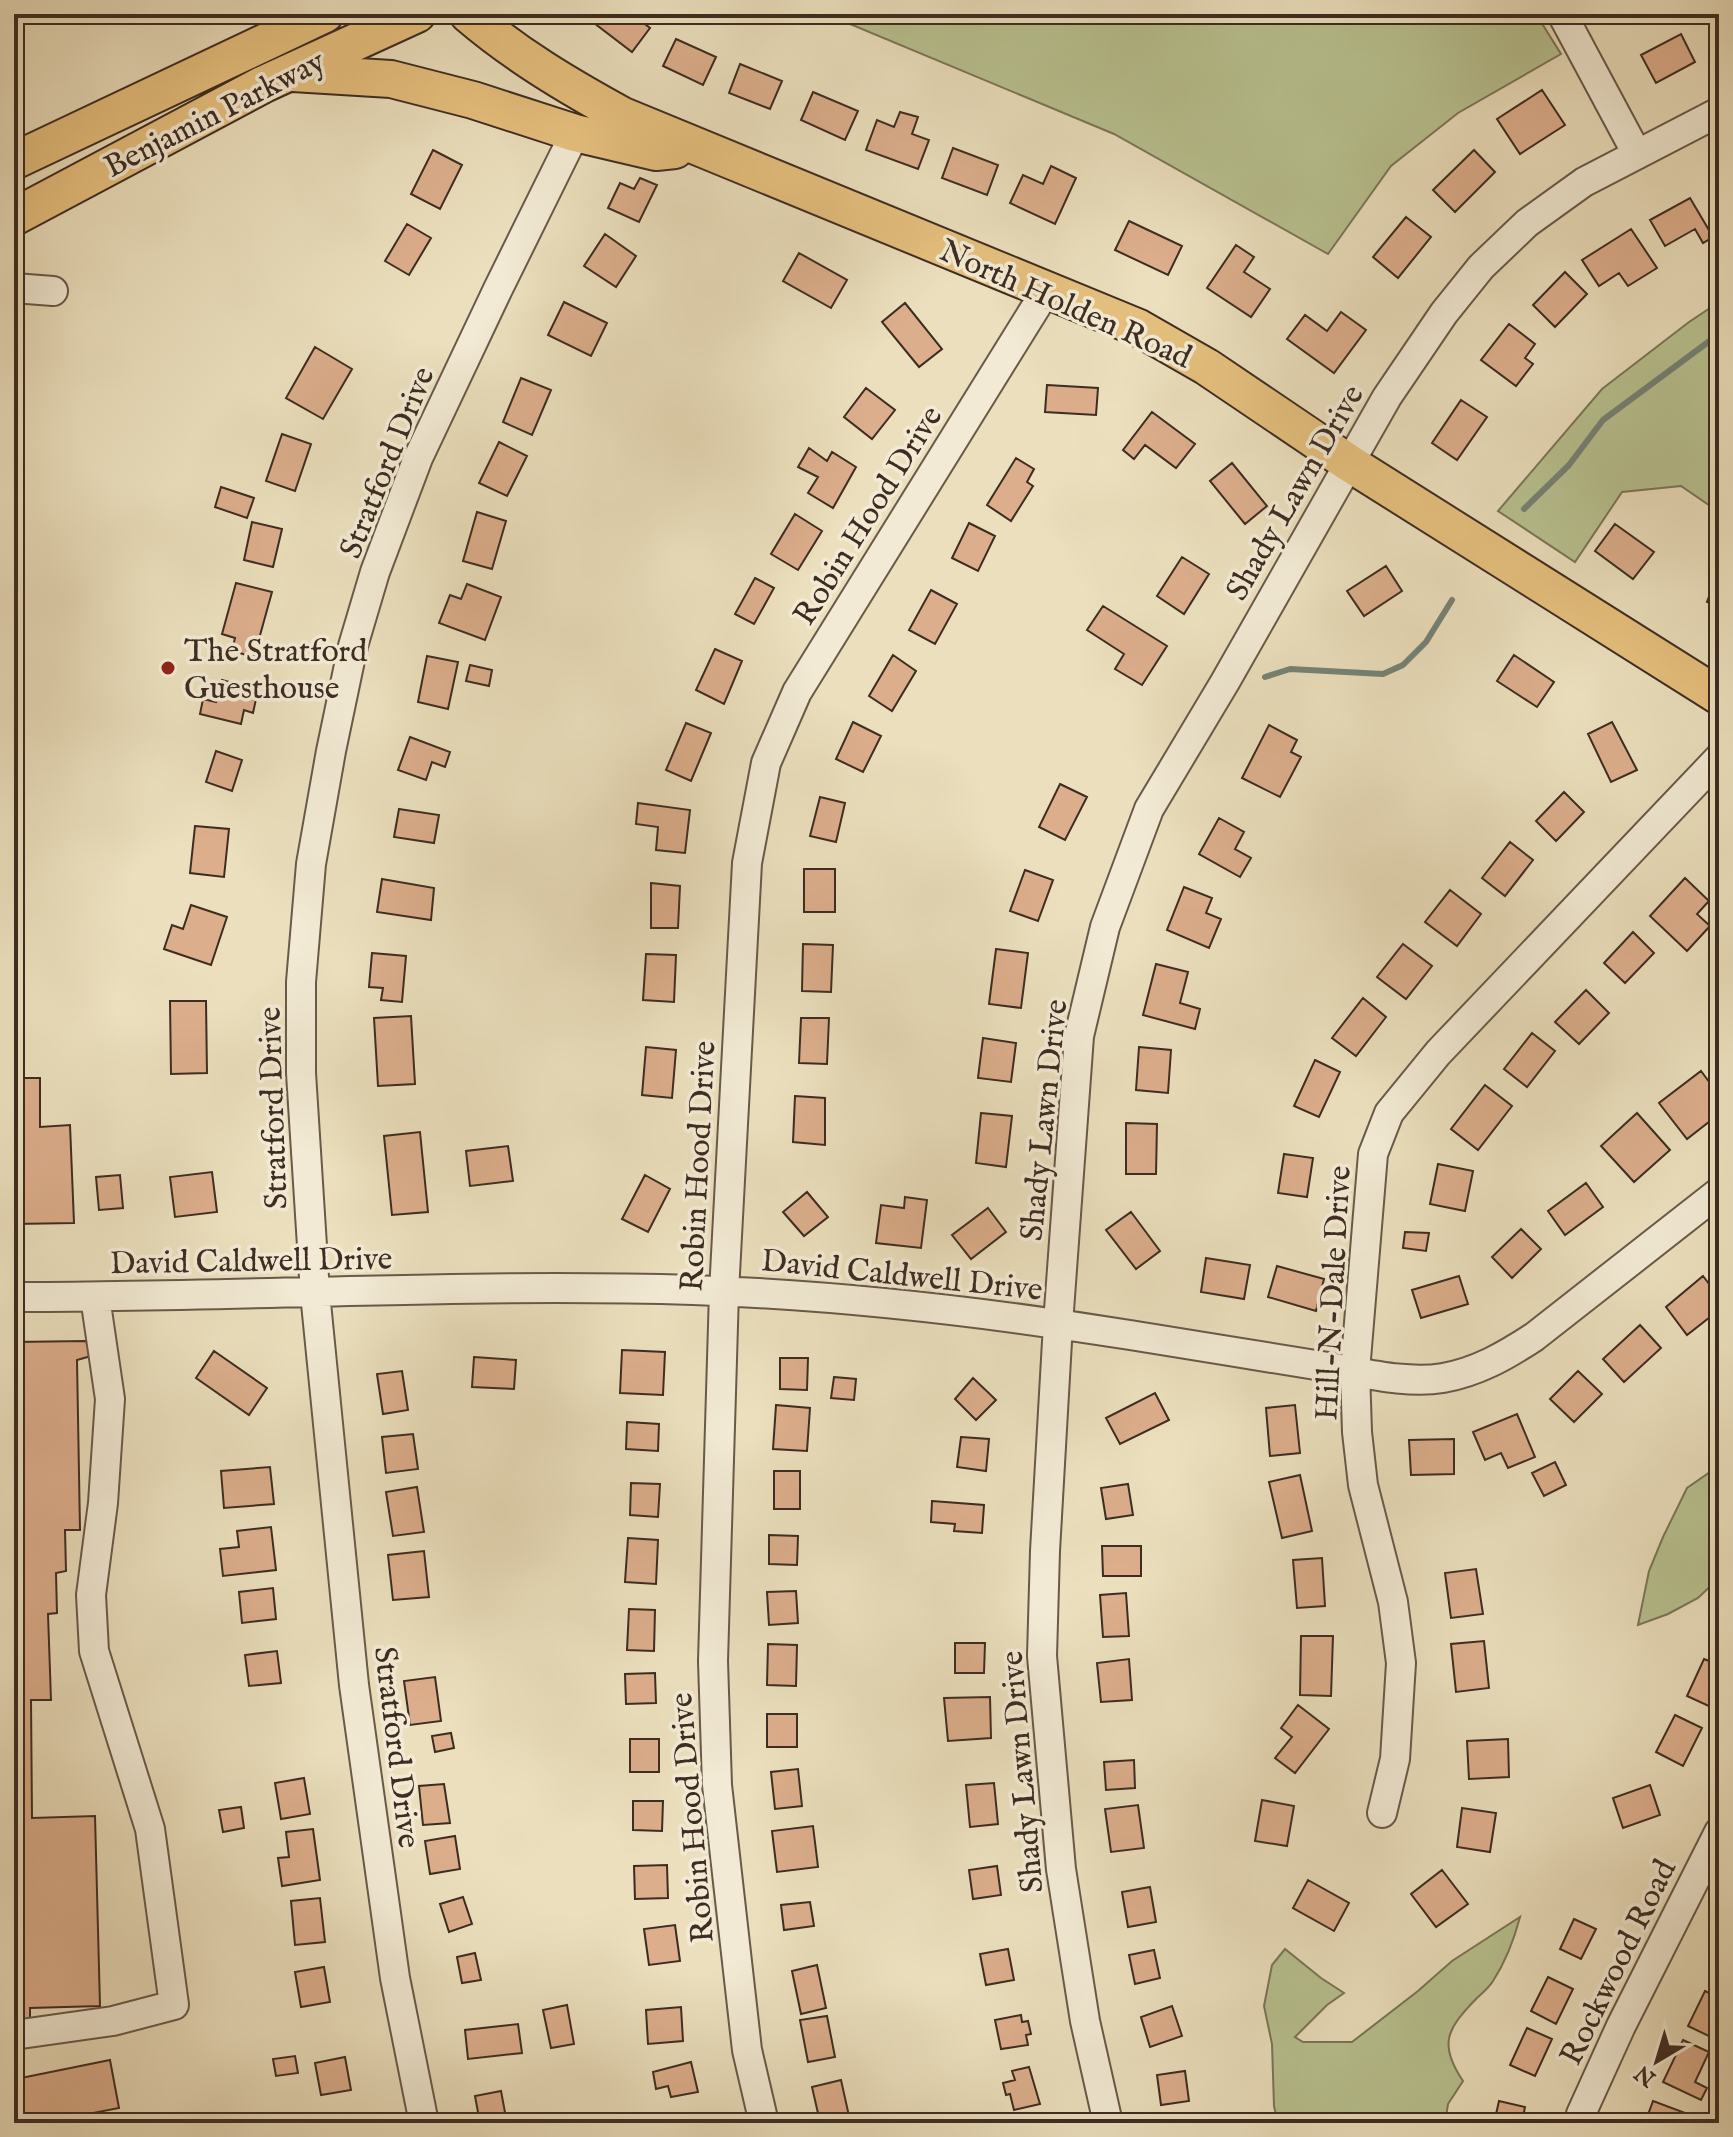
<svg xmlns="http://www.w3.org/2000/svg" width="1733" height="2137" font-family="'IM FELL English',serif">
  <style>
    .green { fill: #b8c190; stroke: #7b7659; stroke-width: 2 }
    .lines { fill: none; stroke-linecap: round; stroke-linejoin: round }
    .stream { stroke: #758376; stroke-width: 6 }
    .building { fill: #dcae8c; stroke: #3e2c22; stroke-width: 2 }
    .minor-casing { stroke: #695949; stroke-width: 32 }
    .major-casing { stroke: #3e2c22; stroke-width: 40 }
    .minor { stroke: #f2ead4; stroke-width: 28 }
    .major { stroke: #e6c07e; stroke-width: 36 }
    .poi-dot { fill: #8f2418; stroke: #f2ead4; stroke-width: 3 }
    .labels { text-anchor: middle; stroke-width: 7; stroke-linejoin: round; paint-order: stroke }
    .street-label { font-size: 32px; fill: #3e2c22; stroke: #f2ead4 }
    .poi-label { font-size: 32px; fill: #3e2c22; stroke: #f2ead4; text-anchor: start }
  </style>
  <rect width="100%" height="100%" fill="#ebdfbd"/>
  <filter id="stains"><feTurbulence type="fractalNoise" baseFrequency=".0025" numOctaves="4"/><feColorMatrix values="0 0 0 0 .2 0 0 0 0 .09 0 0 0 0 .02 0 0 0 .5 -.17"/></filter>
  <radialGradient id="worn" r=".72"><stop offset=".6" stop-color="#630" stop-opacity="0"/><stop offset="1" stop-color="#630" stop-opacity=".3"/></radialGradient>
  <path class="green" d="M826,14H1442L1481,21L1507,14H1536L1561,54L1458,113L1391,166L1328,254L1114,134Z
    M1719,302V512L1681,486L1622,492L1575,562L1498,511L1602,389L1689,322Z
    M1719,1469V1578L1698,1598L1668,1614L1638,1625L1649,1571L1663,1537L1687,1488L1713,1470Z
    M1520,1917C1514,1940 1506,1961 1493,1981C1489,1988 1482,1993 1476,1999C1447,2029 1438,2044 1463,2081L1448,2104L1445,2123H1278L1274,2106L1272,2044L1264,2006L1272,1965L1285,1949L1321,1978L1344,1993L1327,2005L1295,2037L1303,2042H1352L1418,1991L1452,1961Z"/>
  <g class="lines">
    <path class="stream" d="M1524,509L1569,465L1603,420L1719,334
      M1265,677L1290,669L1383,674L1403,665L1426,642L1452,600"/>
  </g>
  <path class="building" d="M601,14H632L650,28L632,52L594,23Z
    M1681,34L1695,62L1656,83L1641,55Z
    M676,39L716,57L703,85L663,66Z
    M740,64L782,81L770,109L729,93Z
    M1542,90L1565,125L1520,154L1497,119Z
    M813,92L858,111L845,140L801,120Z
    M900,112L918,117L912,134L929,140L918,169L866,150L877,120L894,127Z
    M953,148L998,165L987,195L942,178Z
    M433,150L462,165L440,209L411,194Z
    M1474,150L1495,172L1455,212L1433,190Z
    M1051,166L1076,178L1055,224L1010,203L1023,175L1043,184Z
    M640,178L657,185L639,222L608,208L620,183L634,189Z
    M1690,198L1713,237L1703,243L1695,229L1665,246L1650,220Z
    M1406,217L1431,237L1398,278L1373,257Z
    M1129,221L1182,246L1168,275L1115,250Z
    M407,224L431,238L409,275L385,261Z
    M1631,229L1657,268L1628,286L1619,273L1599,286L1582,260Z
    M605,234L636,256L616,287L584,266Z
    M1236,245L1254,257L1244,272L1270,289L1251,317L1207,288Z
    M799,253L847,280L831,308L783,281Z
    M1565,272L1587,294L1555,327L1533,305Z
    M564,302L607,323L591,356L548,335Z
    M905,303L942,349L919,367L882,322Z
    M1341,312L1366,330L1334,373L1287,339L1305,315L1327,331Z
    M1509,324L1535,344L1525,358L1533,364L1516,386L1481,360Z
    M315,347L352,369L323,419L286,398Z
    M521,378L551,390L532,435L503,422Z
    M1047,385L1098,388L1096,415L1045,412Z
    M866,388L895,410L872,439L844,417Z
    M1461,400L1487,417L1457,460L1432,443Z
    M1152,412L1195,444L1176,468L1145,445L1134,459L1123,450Z
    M282,434L311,444L295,491L266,481Z
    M499,442L527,456L507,496L479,483Z
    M809,448L827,461L832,452L856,467L833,508L808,493L818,477L798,467Z
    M1016,458L1034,469L1027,482L1033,486L1011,521L987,505Z
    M1232,463L1267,506L1245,524L1210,481Z
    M221,487L254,498L247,518L215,507Z
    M477,512L506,521L492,569L463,561Z
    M795,514L822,531L798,570L771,554Z
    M252,522L282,529L273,567L244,560Z
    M969,523L995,536L978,571L952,558Z
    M1615,524L1654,552L1633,579L1595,551Z
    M1182,557L1209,574L1184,614L1157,596Z
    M1386,566L1402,591L1364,616L1347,591Z
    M1718,573H1719V606L1707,602Z
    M755,578L774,588L754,624L735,614Z
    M236,583L272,592L254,657L232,651L235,638L222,634Z
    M467,584L501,597L485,640L439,623L450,595L461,599Z
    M931,590L957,604L935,644L909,630Z
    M1103,606L1167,646L1142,685L1115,669L1124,654L1087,630Z
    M715,649L742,661L724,704L696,690Z
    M893,655L916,671L892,711L869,696Z
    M1514,655L1554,682L1537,707L1497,681Z
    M427,656L458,662L448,709L418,702Z
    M470,665L492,670L489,686L466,681Z
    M222,680L258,690L253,713L244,710L241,724L200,714L203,699L216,702Z
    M853,722L881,736L863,772L836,759Z
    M1612,722L1637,770L1611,782L1588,734Z
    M686,723L711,733L691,781L666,770Z
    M1269,725L1297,740L1291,752L1301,757L1280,797L1242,778Z
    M410,737L450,752L445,767L432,762L426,780L398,770Z
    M216,751L242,760L232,791L206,782Z
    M1060,784L1087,797L1065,840L1039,827Z
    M1564,792L1584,812L1556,841L1536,821Z
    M820,797L845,803L836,842L810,836Z
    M638,803L690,810L685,853L656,850L658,827L636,824Z
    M399,809L439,815L434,843L394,837Z
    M1219,818L1244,832L1235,849L1251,858L1240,877L1199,854Z
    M195,826L229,829L224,877L190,873Z
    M1510,842L1533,860L1505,896L1482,878Z
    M804,869H835V912H804Z
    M1025,870L1053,880L1038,921L1010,911Z
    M1685,878L1709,901L1697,914L1710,926L1687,951L1650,916Z
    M382,879L434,888L431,920L377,912Z
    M651,883L680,886L678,928H651Z
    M1184,887L1212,898L1206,913L1221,919L1209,948L1167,930Z
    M1450,890L1481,914L1457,946L1425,922Z
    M191,905L227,917L211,965L164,949L172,925L183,929Z
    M1633,932L1654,953L1625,983L1604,963Z
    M803,944L833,945L831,992L802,991Z
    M1403,944L1432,966L1406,999L1377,977Z
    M996,949L1028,953L1021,1008L989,1004Z
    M372,953L406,956L402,1002L381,1000L383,988L369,987Z
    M646,954L676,955L674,1002L643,1000Z
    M1156,964L1188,972L1180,1003L1200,1009L1195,1029L1143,1015Z
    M1586,990L1609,1013L1579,1044L1555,1022Z
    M1363,998L1386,1017L1356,1056L1332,1038Z
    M170,1001H206L207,1073L171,1074Z
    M411,1016L415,1084L378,1086L374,1018Z
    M801,1018H829L827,1064L799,1063Z
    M1532,1033L1555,1051L1527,1087L1504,1069Z
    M983,1038L1016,1043L1011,1082L978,1078Z
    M646,1047L676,1050L672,1098L642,1095Z
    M1139,1047L1171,1050L1168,1093L1136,1090Z
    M1315,1060L1340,1072L1319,1117L1294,1106Z
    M1701,1071L1719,1095V1114L1687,1139L1659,1103Z
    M14,1078H40V1127L70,1125L74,1223L14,1224Z
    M1485,1085L1512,1106L1478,1150L1451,1129Z
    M795,1096L825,1098V1145L793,1142Z
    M981,1113L1012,1116L1006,1167L976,1163Z
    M1637,1113L1670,1150L1634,1182L1601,1146Z
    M1126,1123L1157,1124L1156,1174H1126Z
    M420,1132L428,1212L392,1215L384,1136Z
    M508,1146L513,1181L470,1186L466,1151Z
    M1284,1154L1313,1158L1307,1197L1278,1193Z
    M1438,1164L1473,1171L1465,1211L1430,1204Z
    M212,1172L217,1212L175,1217L170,1177Z
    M120,1175L123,1208L99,1210L96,1177Z
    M645,1175L670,1189L648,1232L622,1219Z
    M1586,1183L1603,1207L1565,1235L1548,1211Z
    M807,1192L828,1217L804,1236L783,1212Z
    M905,1197L927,1200L921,1248L876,1243L881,1205L904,1208Z
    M988,1208L1006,1232L971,1259L952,1235Z
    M1131,1212L1160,1251L1136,1269L1106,1230Z
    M1521,1229L1541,1249L1512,1278L1492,1257Z
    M1405,1232L1429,1233L1426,1251L1403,1248Z
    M1206,1258L1250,1265L1244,1299L1201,1292Z
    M1277,1266L1324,1279L1316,1311L1268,1297Z
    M1459,1276L1468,1304L1421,1318L1412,1290Z
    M1703,1276L1719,1297V1310L1687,1335L1666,1307Z
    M1640,1325L1661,1348L1624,1382L1603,1359Z
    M86,1341L91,1356L77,1360L80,1530H65L66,1571L56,1573L57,1613L48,1614L51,1700H31L32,1818L95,1816L100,2006L30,2008V2020H14V1342Z
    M622,1350L665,1352L663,1395L620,1393Z
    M214,1351L267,1388L249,1415L196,1378Z
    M474,1357L516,1360L514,1389L472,1387Z
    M780,1358H808L807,1390L780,1389Z
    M402,1371L408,1410L383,1414L377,1374Z
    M1578,1371L1602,1394L1574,1422L1550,1399Z
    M834,1377L856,1379L854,1400L831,1398Z
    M973,1378L996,1400L976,1420L955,1399Z
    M1155,1393L1169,1420L1120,1444L1106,1418Z
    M776,1405L810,1408L807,1451L773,1449Z
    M1295,1405L1300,1453L1270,1456L1266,1408Z
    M1517,1414L1535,1457L1508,1468L1501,1453L1485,1460L1473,1432Z
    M627,1422L659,1424L658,1451L626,1449Z
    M413,1434L418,1469L386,1473L382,1437Z
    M961,1437L989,1439L986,1471L957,1467Z
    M1454,1439V1474L1411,1475L1409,1440Z
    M1555,1462L1566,1485L1544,1496L1532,1473Z
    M270,1467L274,1504L224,1508L221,1471Z
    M774,1471H800V1509H774Z
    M1300,1475L1312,1531L1282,1538L1269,1482Z
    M631,1483L660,1484L658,1517L630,1515Z
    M1128,1484L1133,1515L1106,1519L1101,1488Z
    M417,1487L424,1532L393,1536L386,1492Z
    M932,1501L984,1505L982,1533L954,1531L955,1524L931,1522Z
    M271,1527L276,1570L223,1576L220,1549L239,1547L237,1531Z
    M769,1535L798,1536L797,1565L769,1564Z
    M628,1538L658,1540L656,1584L625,1582Z
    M1102,1546H1141V1576H1103Z
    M424,1551L429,1597L393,1600L388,1555Z
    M1322,1558L1325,1606L1297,1608L1293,1560Z
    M1476,1569L1483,1614L1451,1618L1445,1573Z
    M273,1588L276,1619L242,1623L239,1592Z
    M796,1591L798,1623L769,1625L767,1592Z
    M1126,1593L1129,1636L1103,1637L1100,1595Z
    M629,1609L655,1610L654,1651L627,1650Z
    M1301,1636H1333L1331,1696L1300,1695Z
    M1484,1641L1489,1688L1456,1692L1451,1644Z
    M955,1643H985L984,1673H955Z
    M768,1644L797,1645L796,1686L767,1685Z
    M277,1651L281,1683L249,1686L245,1655Z
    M1129,1659L1132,1700L1101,1702L1097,1663Z
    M1704,1659L1719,1665V1695L1713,1708L1687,1696Z
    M655,1673L656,1703L626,1704L625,1674Z
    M435,1677L441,1721L410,1725L404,1681Z
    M990,1697L991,1738L948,1741L944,1698Z
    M1298,1705L1329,1729L1295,1773L1275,1758L1292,1737L1281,1728Z
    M767,1714H797V1747H767Z
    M1675,1715L1702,1728L1683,1766L1656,1752Z
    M451,1733L454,1748L435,1752L432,1736Z
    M630,1739H659V1772H630Z
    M1508,1739L1509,1777L1469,1779L1467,1741Z
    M1134,1760L1135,1788L1106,1790L1104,1762Z
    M798,1769L802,1806L775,1809L771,1772Z
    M304,1778L310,1814L281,1819L275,1783Z
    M994,1783L998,1824L970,1827L966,1785Z
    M444,1784L450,1823L423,1825L419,1786Z
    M1650,1785L1660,1815L1623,1828L1613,1798Z
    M1262,1800L1294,1806L1287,1846L1255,1841Z
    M633,1801H663L662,1831L633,1830Z
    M1138,1805L1144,1848L1111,1852L1105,1809Z
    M241,1807L244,1828L223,1832L219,1810Z
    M1462,1808L1496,1813L1490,1852L1457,1847Z
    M813,1826L818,1867L777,1872L772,1831Z
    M313,1829L320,1880L282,1886L278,1858L289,1857L286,1832Z
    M455,1836L460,1869L430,1874L425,1841Z
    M667,1865L668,1898L635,1899L634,1866Z
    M997,1866L1001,1895L973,1899L969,1870Z
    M1442,1870L1468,1904L1436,1927L1411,1894Z
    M1308,1880L1349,1903L1334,1931L1293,1908Z
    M1150,1887L1156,1922L1128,1927L1122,1892Z
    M463,1897L472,1924L449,1932L440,1904Z
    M320,1898L325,1942L295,1945L291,1901Z
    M810,1902L814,1926L784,1930L781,1905Z
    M1574,1919L1596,1929L1581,1959L1560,1949Z
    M675,1925L680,1961L649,1965L644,1929Z
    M1008,1949L1014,1980L986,1985L980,1954Z
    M1154,1950L1160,1978L1135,1984L1129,1955Z
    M475,1953L481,1980L462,1983L457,1957Z
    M817,1965L826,2008L801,2014L792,1971Z
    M324,1967L330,2002L301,2007L295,1972Z
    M1548,1977L1573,1989L1556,2024L1531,2011Z
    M1705,1991L1719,1998V2025L1713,2038L1688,2026Z
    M567,2005L574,2044L551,2048L543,2010Z
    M1172,2006L1182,2036L1150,2047L1141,2017Z
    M681,2007L683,2041L648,2044L646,2010Z
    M1021,2015L1022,2022L1028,2021L1031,2034L1026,2035L1028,2045L1001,2049L995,2020Z
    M827,2016L835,2057L808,2062L800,2020Z
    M518,2024L522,2053L468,2059L465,2030Z
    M1527,2028L1552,2039L1535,2076L1510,2065Z
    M1683,2040L1709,2052L1695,2082L1707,2088L1701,2100L1663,2082Z
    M295,2056L298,2073L276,2076L273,2059Z
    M345,2057L351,2090L321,2095L315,2063Z
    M110,2060L119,2108L42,2123H24L16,2079Z
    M691,2062L698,2092L671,2097L668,2086L656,2089L653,2072Z
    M1029,2067L1040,2104L1014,2110L1010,2094L1006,2095L1003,2083L1015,2080L1012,2071Z
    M1185,2071L1189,2101L1161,2105L1157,2075Z
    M841,2080L849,2116L820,2122L812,2087Z
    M501,2091L507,2123H480L475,2096Z
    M1499,2101L1525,2107L1522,2123H1494Z
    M1653,2101L1696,2117L1694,2123H1645Z
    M1199,2114L1202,2123H1170Z"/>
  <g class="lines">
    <g class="minor-casing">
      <path id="minor" d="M1562,14L1637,154
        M14,288L53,291
        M14,1297C240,1297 467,1283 693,1290C839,1295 986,1312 1130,1335C1196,1346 1262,1356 1328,1367C1365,1373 1406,1384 1443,1378C1477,1372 1505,1356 1534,1337L1719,1192
        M1382,1813L1395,1759L1401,1663L1393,1602L1363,1485L1357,1432L1355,1371L1373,1154L1389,1113L1438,1053L1719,758
        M14,2035L113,2021L174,2005L150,1829L94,1651L91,1595L103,1503L110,1399L95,1297
        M424,2123L395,1978L354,1685L315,1293L301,1073V982L311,864L331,751L353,646L375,572L418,458L498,289L575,133
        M764,2123L747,2050L717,1785L713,1661L724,1292L747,863L766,763L797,692L1047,289
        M1108,2123L1085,2021L1061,1869L1042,1656L1045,1551L1058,1324L1079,1036L1105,927L1149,809L1225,682L1387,397L1444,313L1481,267L1527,223L1584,182L1719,112
        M1579,2123L1581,2114L1621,2026L1719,1832"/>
    </g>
    <g class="major-casing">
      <path id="major" d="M468,14C516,55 568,86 623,116L1139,328L1207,367L1349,463L1719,696
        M293,73L391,79L473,100L575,133L656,152L675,150
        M14,161L325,14
        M14,217L264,84L417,14"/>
    </g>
    <use href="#minor" class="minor"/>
    <use href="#major" class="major"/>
  </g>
  <circle class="poi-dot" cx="168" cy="668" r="8"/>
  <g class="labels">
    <g class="street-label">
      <text transform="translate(214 113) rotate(-27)" y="11">Benjamin Parkway</text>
      <text transform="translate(1066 303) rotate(24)" y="11">North Holden Road</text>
      <text transform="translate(386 462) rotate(-68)" y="11">Stratford Drive</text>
      <text transform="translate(1294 492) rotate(-60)" y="11">Shady Lawn Drive</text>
      <text transform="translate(867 515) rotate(-58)" y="11">Robin Hood Drive</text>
      <text transform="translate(272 1108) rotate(-92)" y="11">Stratford Drive</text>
      <text transform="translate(1043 1120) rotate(-84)" y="11">Shady Lawn Drive</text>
      <text transform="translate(697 1166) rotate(-87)" y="11">Robin Hood Drive</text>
      <text transform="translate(251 1260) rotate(-1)" y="11">David Caldwell Drive</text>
      <text transform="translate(902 1274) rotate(6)" y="11">David Caldwell Drive</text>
      <text transform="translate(1332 1293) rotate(-87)" y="11">Hill-N-Dale Drive</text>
      <text transform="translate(398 1747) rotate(83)" y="11">Stratford Drive</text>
      <text transform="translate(1021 1772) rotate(-95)" y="11">Shady Lawn Drive</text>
      <text transform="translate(691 1818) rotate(-95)" y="11">Robin Hood Drive</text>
      <text transform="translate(1617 1962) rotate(-64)" y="11">Rockwood Road</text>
    </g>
    <g class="poi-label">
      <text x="184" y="661">The Stratford<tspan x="184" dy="37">Guesthouse</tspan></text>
    </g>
  </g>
  <rect width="1733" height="2137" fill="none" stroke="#ebdfbd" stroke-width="48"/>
  <rect x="16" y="16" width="1701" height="2105" fill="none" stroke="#3e2c22" stroke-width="4"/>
  <rect x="24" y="24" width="1685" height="2089" fill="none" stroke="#3e2c22" stroke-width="2"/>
  <g transform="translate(1657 2061) rotate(218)" stroke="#f2ead4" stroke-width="6" paint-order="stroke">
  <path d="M0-6L14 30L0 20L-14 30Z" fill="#3e2c22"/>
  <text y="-12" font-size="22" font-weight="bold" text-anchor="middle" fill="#3e2c22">N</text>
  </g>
  <rect width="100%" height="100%" filter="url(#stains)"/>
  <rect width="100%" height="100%" fill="url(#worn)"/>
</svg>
